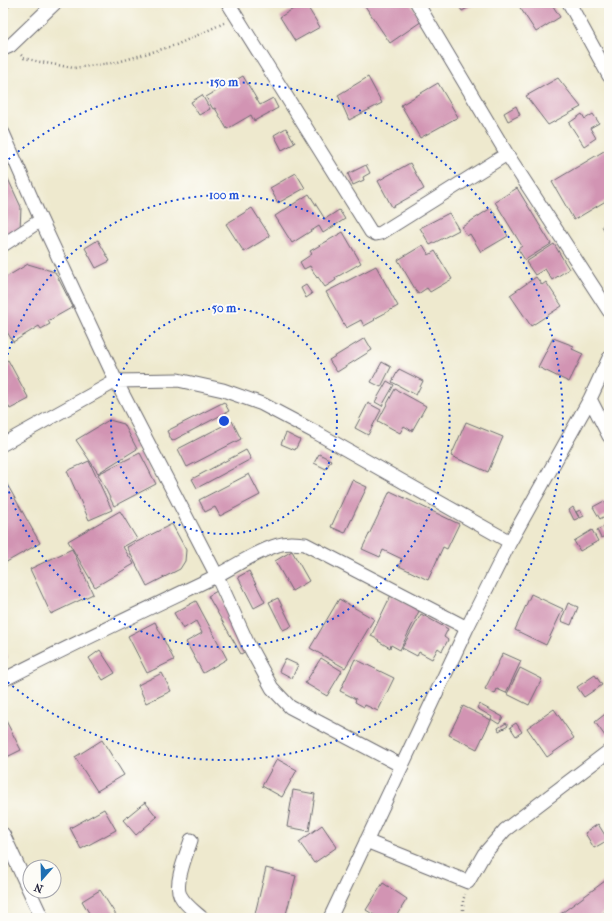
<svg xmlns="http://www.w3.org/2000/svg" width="612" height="921" font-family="'IM FELL French Canon',serif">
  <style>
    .building { fill: #d294b3 }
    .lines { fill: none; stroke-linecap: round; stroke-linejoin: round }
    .street-casing { stroke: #69686e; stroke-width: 15 }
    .path { stroke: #69686e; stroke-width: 2.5; stroke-dasharray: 1 3; stroke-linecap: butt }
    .street { stroke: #fff; stroke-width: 13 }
    .ring { fill: none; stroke: #1d4ed8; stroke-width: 2; stroke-dasharray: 2 4 }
    .centre { fill: #1d4ed8; stroke: #fdfcf7; stroke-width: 2 }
    .ring-label { font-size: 12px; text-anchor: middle; font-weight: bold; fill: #1d4ed8; stroke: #fdfcf7; stroke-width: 4; stroke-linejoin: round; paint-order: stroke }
  </style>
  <rect width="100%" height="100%" fill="#fdfcf7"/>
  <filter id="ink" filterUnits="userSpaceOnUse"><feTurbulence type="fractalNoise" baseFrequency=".025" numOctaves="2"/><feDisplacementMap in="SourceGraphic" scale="8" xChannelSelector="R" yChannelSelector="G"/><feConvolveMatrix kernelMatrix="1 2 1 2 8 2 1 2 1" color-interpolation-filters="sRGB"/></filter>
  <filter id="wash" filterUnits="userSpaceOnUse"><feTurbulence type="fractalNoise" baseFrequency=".012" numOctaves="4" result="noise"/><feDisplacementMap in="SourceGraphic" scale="16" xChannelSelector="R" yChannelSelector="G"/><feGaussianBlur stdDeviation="0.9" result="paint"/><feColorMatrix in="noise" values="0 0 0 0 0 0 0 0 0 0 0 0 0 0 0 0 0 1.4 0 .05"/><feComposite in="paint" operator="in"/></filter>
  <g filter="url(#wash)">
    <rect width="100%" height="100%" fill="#eee9ce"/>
    <g id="blocks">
      <path class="building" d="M3,3H9L10,6L3,9Z
        M303,3H305L320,27L295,41L280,17Z
        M363,3H410L422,21L390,43Z
        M457,3H477L462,11Z
        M517,3H551L560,17L536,32Z
        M243,76L260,105L273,98L278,108L254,121L251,115L227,129L215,108L213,109L206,97Z
        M368,77L382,103L349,120L338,95Z
        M558,78L581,107L548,125L526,96Z
        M438,83L458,117L420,138L401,105Z
        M202,95L210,109L199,115L191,102Z
        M516,106L520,115L508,121L504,113Z
        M582,114L585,119L593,114L599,123L590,128L596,138L584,146L569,123Z
        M286,128L295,143L282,150L274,135Z
        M609,148V199L574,220L552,182Z
        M410,163L424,189L392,207L378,181Z
        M366,165L370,173L363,177L364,180L353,185L348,174Z
        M3,168L21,207L20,230L3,238Z
        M296,173L305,188L278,203L270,188Z
        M517,188L551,244L525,260L518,249L522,246L495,202Z
        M309,194L325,219L339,210L345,219L323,233L319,226L292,243L275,216Z
        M252,208L270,236L244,252L226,224Z
        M491,208L508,236L481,252L470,234L467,236L462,227Z
        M449,213L459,230L430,245L420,228Z
        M609,222V238L602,226Z
        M343,232L361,263L335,278L336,280L325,287L318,277L317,278L310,266L304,269L300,262L312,254L310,251Z
        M98,240L110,261L96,268L85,248Z
        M554,244L569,269L552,280L545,269L535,275L526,262Z
        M423,245L429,255L435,251L452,279L430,292L427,288L418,294L398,260Z
        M28,264L55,272L73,307L48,321L50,324L41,329L39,326L13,342L3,325V279Z
        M376,266L398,306L374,319L375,320L364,326L361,320L346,328L326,292Z
        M536,277L542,285L546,282L562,306L531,326L510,295Z
        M306,285L312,294L306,298L301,288Z
        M365,338L372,350L337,372L329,360Z
        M553,338L574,346L572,349L583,354L569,382L538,367Z
        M8,360L29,399L10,409L3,396V363Z
        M382,362L391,367L381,387L371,382Z
        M399,369L423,381L416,395L392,382Z
        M387,381L394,385L382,406L375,402Z
        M395,389L426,406L412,431L404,426L400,433L378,421Z
        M224,402L229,411L172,441L167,431Z
        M368,403L381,410L368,435L355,428Z
        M109,420L124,424L137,449L98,473L76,440Z
        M232,421L241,439L187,467L178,449Z
        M466,422L503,437L488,472L451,456Z
        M286,433L300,440L295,450L281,444Z
        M246,450L251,459L197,488L192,479Z
        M140,453L156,484L114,506L98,474Z
        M319,454L331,460L326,469L314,463Z
        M89,461L112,510L89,520L67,471Z
        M249,474L260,495L220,516L215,507L205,512L199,500Z
        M3,477L40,543L3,564Z
        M352,480L367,487L345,533L331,527Z
        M390,491L459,524L447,549L443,547L428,580L399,566L402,559L383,550L380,557L362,549Z
        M604,501L609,509V513L600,519L593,507Z
        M573,507L579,518L574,520L569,510Z
        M580,510L584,516L580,518L576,512Z
        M120,511L137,539L123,547L134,564L95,587L68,541Z
        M609,523V533L605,525Z
        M172,524L186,550L185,561L180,569L147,586L127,547Z
        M603,527L607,535L601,538L597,530Z
        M592,530L598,541L580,551L574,541Z
        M72,549L93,594L51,614L30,569Z
        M292,551L309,581L292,591L275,561Z
        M249,571L265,602L254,608L238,577Z
        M217,591L249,649L241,654L208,596Z
        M531,594L563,609L546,645L515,630Z
        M391,595L420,609L400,650L391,645L390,648L378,641L379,640L371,636Z
        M278,598L292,626L283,630L269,602Z
        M339,599L374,619L345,668L310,648Z
        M196,601L227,659L203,673L186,642L202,633L196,621L183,629L174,613Z
        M568,603L578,607L571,625L561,621Z
        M421,614L448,629L444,637L448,640L442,651L438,648L432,659L419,652L417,656L402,648Z
        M155,622L174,660L147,673L128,636Z
        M3,646L8,657L3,659Z
        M100,650L115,673L103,680L89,658Z
        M503,653L521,661L506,693L497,689L495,694L485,689Z
        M321,658L342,671L327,696L305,683Z
        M285,659L298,665L292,678L279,671Z
        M355,659L394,678L378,711L365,705L364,707L355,702L356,699L340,691Z
        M520,668L542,679L529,705L507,694Z
        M162,673L171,691L146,703L138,685Z
        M595,675L602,685L584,697L577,687Z
        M479,704L503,717L499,724L491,719L492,717L477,708Z
        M463,706L491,720L477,749L449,735Z
        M554,709L574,738L547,757L527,728Z
        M609,711V733L605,736L595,722Z
        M3,719H5L21,750L3,759Z
        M506,723L508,726L499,731L498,728Z
        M516,723L522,732L516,736L510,727Z
        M102,740L124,775L97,791L75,757Z
        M277,759L297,770L282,797L262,786Z
        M293,790L315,794L309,831L287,827Z
        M145,802L157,817L136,835L123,820Z
        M104,809L116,830L81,849L70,828Z
        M598,824L608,840L594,848L585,833Z
        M322,825L337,847L314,863L299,842Z
        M266,868L296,876L285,918H254Z
        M609,878V909L597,918H555Z
        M383,883L407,899L395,918H379L366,910Z
        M100,890L116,915L111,918H92L82,901Z"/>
    </g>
  </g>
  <g filter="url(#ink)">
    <use href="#blocks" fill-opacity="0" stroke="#69686e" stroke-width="1"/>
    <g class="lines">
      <g class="street-casing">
        <path id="street" d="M228,3L371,232L376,234L381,233L507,154
          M417,3L507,154L609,311
          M569,3L609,76
          M3,49L10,46L55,3
          M3,133L41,220L116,381L217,576L247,642L272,688L290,707L402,766
          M3,245L41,220
          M590,399L609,436
          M3,444L116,381L178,380L223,390L262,404L315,432L510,542
          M3,680C71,645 141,612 210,579C231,569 256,551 278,545C287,542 295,543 305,544L467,628
          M3,834L42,918
          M191,840C187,853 174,883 180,895C185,905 194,911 202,918
          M366,841L468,882L484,854L505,830L609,751
          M330,918L467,628L510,542L590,399L609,358"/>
      </g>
      <path class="path" d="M21,55L24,58L40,62L74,68L118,62L176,45L224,23
        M463,918V901L465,894"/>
      <use href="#street" class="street"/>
    </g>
  </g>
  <g class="ring">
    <circle cx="224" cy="421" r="113"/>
    <path d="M3 372A226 226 0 1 1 3 470"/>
    <path d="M4 163A339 339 0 1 1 4 679"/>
  </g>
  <circle cx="224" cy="421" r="6" class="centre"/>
  <g class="ring-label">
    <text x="224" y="86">150 m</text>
    <text x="224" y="199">100 m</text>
    <text x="224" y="312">50 m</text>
  </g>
  <rect width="612" height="921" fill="none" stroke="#fdfcf7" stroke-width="16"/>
  <g transform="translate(42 879) rotate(200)"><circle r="19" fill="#fdfcf7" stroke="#a5a5ac"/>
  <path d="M0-3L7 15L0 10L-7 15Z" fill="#1f6fb2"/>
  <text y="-6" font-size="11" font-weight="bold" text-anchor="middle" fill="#22223b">N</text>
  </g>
</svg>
